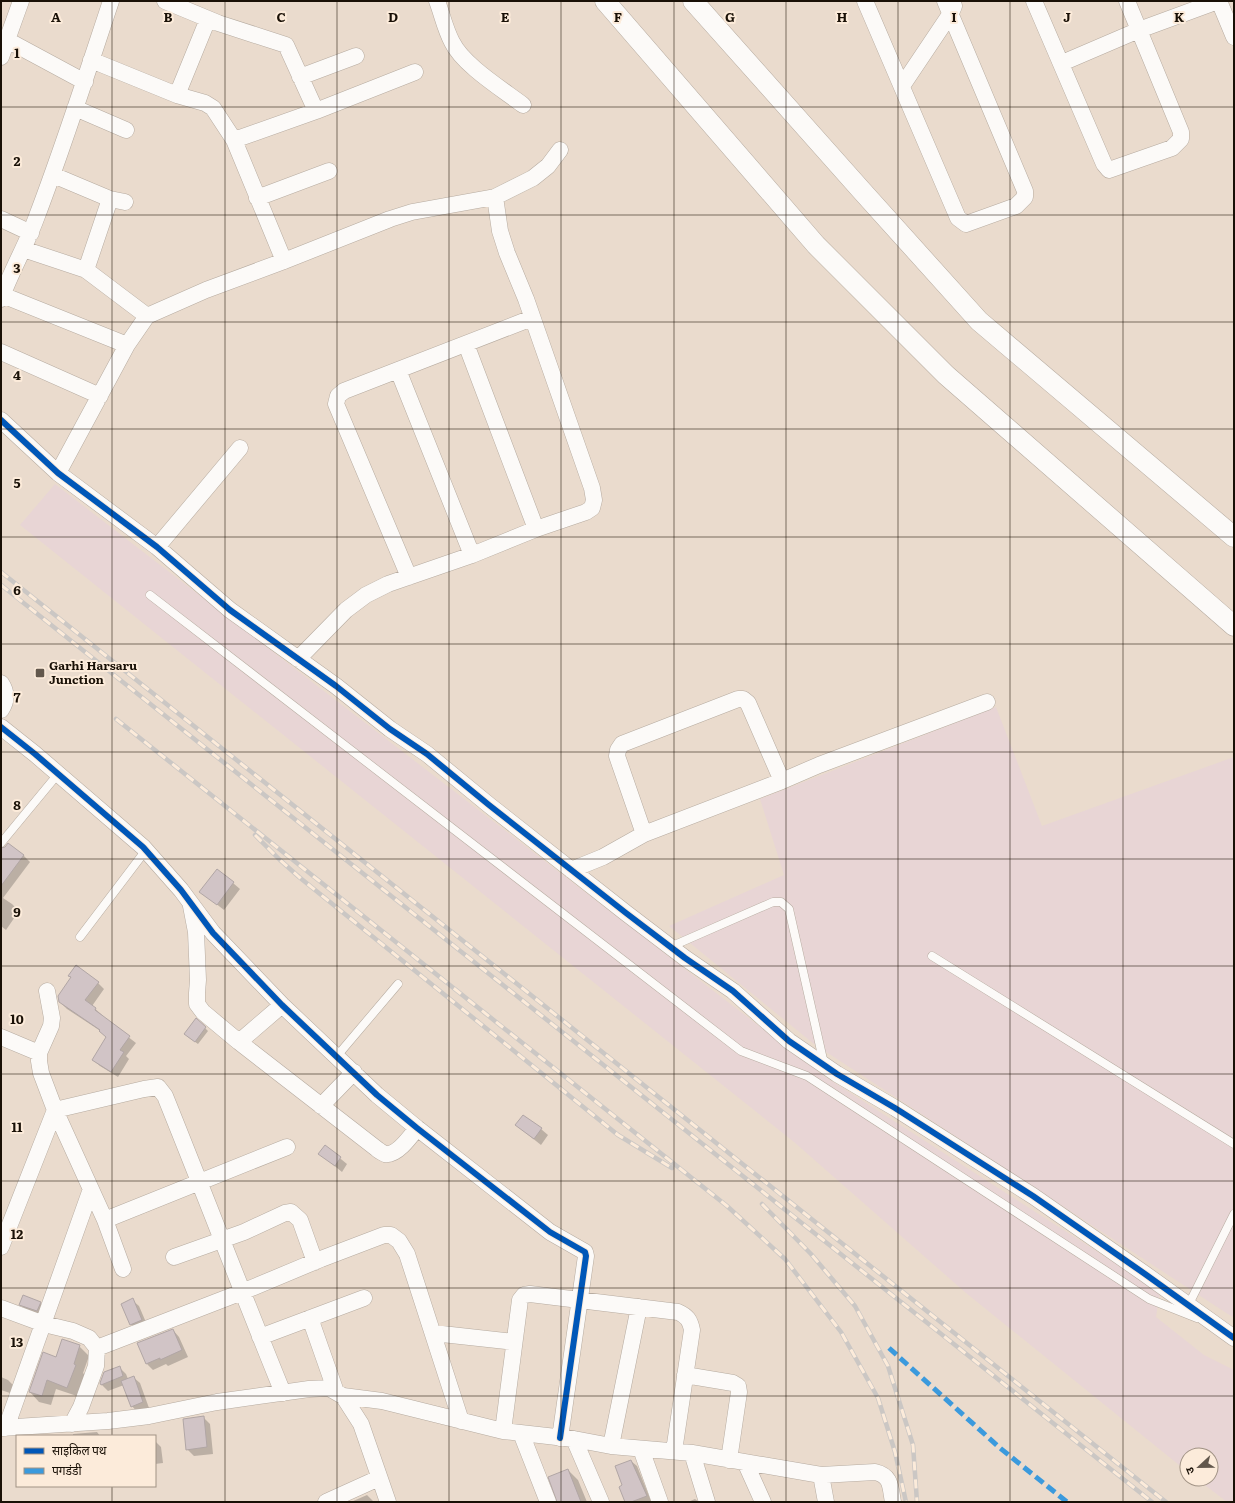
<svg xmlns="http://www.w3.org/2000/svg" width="1235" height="1503" font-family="Literata,'Noto Sans Devanagari',serif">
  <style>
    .industrial { fill: #e8d5d5 }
    .shadow { fill: #0003 }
    .building { fill: #d1c4c6; stroke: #b1a6a5 }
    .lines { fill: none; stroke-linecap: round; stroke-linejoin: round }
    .service-casing { stroke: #b6aba0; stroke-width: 9 }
    .minor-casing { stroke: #b6aba0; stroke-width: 17 }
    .tertiary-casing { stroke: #b6aba0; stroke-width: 21 }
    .service { stroke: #fcfaf8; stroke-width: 8 }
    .minor { stroke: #fcfaf8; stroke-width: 16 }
    .tertiary { stroke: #fcfaf8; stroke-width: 20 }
    .rail-casing { stroke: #cbc7c4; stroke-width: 4.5 }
    .rail { stroke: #fcebda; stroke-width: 3; stroke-dasharray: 9; stroke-linecap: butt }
    .quiet { stroke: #3b9add; stroke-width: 5; stroke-dasharray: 10 5; stroke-linecap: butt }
    .cycleway-casing { stroke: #fcebda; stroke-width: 8 }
    .cycleway { stroke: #0057b8; stroke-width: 6 }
    .grid { fill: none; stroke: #191006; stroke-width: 1; stroke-opacity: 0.55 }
    .poi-dot { fill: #62574c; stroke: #fcebda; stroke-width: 1.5 }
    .labels { text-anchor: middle; stroke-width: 4; stroke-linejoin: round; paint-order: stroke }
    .poi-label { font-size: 12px; font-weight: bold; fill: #191006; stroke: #fcebda; text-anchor: start }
    .grid-label { font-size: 13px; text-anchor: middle; font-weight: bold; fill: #191006; stroke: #fcebda; stroke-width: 4; stroke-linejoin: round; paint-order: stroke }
  </style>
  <rect width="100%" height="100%" fill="#eadbcd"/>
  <path class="industrial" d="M55,484L824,1076L1160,1292L1156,1317L1204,1355L1234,1370V1502H1227L1197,1479H1211V1455H1187V1472L1184,1469L966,1293L794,1142L20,525Z
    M996,707L1042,826L1234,757V1318L814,1044L669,926L784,875L760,799Z"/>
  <path class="shadow" d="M1,835L7,841L1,849L23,855L30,862L3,898L12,904L19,911L6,930L1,926Z
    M233,883L240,889L224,910L201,892Z
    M98,983L104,989L92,1006L102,1015L101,1016L136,1043L126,1056L129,1059L118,1077L100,1066L93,1060L107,1038L102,1032L67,1009L60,1002Z
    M205,1028L208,1031L198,1044L188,1037Z
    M516,1125L541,1129L548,1135L541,1145Z
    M325,1146L347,1164L342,1172L320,1154Z
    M132,1300L139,1306L148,1327L138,1331L131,1324Z
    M40,1303L47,1310L44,1317L27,1311L20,1304Z
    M173,1330L179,1337L188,1357L168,1366L166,1364L153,1370L147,1364Z
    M79,1346L89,1356L83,1373L85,1375L77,1396L56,1389L51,1405L39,1402L30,1392L57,1358Z
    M119,1367L126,1374L128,1379L133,1377L140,1383L149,1408L138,1413L132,1406L124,1385L108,1391L101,1384Z
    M1,1377L8,1380L13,1385L10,1393L1,1390Z
    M203,1417L210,1424L213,1454L194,1456L187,1449Z
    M97,1432L100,1436H73V1434Z
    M155,1441L161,1447L163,1463L155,1464Z
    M631,1461L637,1466L651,1501L626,1502L623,1486Z
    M568,1470L578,1480L587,1502H558Z
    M367,1495L374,1502H351Z
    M695,1499L699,1502H688Z"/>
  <path class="building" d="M8,843L24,855L1,886V848L5,847Z
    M217,869L234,882L217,905L199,892Z
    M76,965L99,982L85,1000L96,1008L95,1010L130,1036L120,1050L124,1052L111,1072L92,1060L106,1037L99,1031L100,1030L59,1002L58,996L71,977L68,976Z
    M196,1018L206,1027L195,1042L184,1034Z
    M523,1115L542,1128L534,1139L515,1125Z
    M325,1145L341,1157L335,1166L318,1154Z
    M23,1295L41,1302L37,1311L19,1305Z
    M133,1298L142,1320L130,1325L121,1304Z
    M173,1329L182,1350L160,1360V1358L146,1364L137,1343Z
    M62,1339L80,1345L74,1364L76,1365L67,1388L47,1380L42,1396L29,1392L43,1352L56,1357Z
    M120,1366L123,1376L101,1385L100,1383L104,1372Z
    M134,1376L143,1402L131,1407L121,1381Z
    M204,1416L207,1447L186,1450L183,1419Z
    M631,1460L647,1496L631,1502H625L619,1487L622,1485L615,1466Z
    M568,1469L581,1502H557L548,1477Z"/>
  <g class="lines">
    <g class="service-casing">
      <path id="service" d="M150,595L741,1051L807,1076L1149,1299L1197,1318
        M1,843L58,774
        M80,937L146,850
        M670,947L773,902H781L789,909L824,1064
        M932,956L1234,1144
        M337,1056L398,984
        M1188,1306L1234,1214"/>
    </g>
    <g class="minor-casing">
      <path id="minor" d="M21,1L7,40L85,82
        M165,1L218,23L286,45L316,111
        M437,1C442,14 445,29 452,42C463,65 502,89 523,105
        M865,1L958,218L966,224L1016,206L1025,197V191L945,1
        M1034,1L1104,164L1109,170L1172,148L1181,139V132L1127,1
        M1219,1L1234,37
        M1,38L7,40L1,57
        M91,60L177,95L205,103L213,108L234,140L284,261
        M1062,63L1139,30L1218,1
        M300,77L356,56
        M902,86L951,13L954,6
        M177,95L208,19
        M75,108L126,130
        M234,140L316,111L415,72
        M53,175L110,199L125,202
        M257,198L329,171
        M1,219L31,233
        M23,249L86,270L147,316
        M86,270L110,199
        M2,295L127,345
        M1,299C11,271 27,244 37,216C64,145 87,73 111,1
        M466,344L536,529
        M1,352L100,396
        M398,370L472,555
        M1,420L58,473L157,547L230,610L336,686L390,729L427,754L489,805L626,913L685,958L733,991L789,1041L837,1074L895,1108L1033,1196L1145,1274L1234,1338
        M58,473L127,345L147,316L206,290L284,261L390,219L412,212L495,197L533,178L548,166L560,150
        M157,547L240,448
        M409,577L336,404L338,396L344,391L532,318
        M298,659L346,610L366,595L388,584L472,555L536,529L586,512L592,508L594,500L592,488L526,299L507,253L500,231L495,197
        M1,683C7,692 7,701 1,710
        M1,727L35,754L143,847L181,890L213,933L282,1005L377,1095L417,1128L550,1232L585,1252L586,1256L560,1438
        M644,834L617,756L618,750L622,744L738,699H743L748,703L782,781
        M571,870L603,857L644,834L782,781L819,765L987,702
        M191,906L196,932L198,980L197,993V1004L203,1012L239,1042L377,1149C379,1151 383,1153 385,1154C397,1156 411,1136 417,1128
        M47,991L52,1018L51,1026L39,1053V1061L41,1073L55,1110L105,1220L123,1269
        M1,1037L39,1053
        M239,1042L282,1005
        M321,1106L354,1072
        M105,1220L287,1147
        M1,1247L55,1110L144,1089L158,1087L165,1096C205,1195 243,1295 283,1393
        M174,1257L244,1232L285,1213L291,1212L300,1220L315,1262
        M1,1308L44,1324L73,1331L89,1338L97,1348L96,1366L81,1407L72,1424
        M310,1318L336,1392
        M433,1333L514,1342
        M260,1337L364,1298
        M97,1348L242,1292L321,1259L384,1235H391L399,1241L407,1254L461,1421
        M685,1375L733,1383L738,1386L739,1392L729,1460
        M343,1396L382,1401L503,1431L574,1439L611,1446L692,1453L821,1475L875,1472C892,1476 890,1487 893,1502
        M1,1428L108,1421L149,1416L217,1402L309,1389L329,1388L343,1396L361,1424L388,1502
        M6,1428L91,1189
        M503,1431L520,1300L524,1295L530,1294L678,1312C687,1316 690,1320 692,1330L674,1451
        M521,1433L548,1502
        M574,1439L601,1502
        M611,1446L639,1307
        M641,1449L660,1502
        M692,1453L707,1502
        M745,1462L763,1502
        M821,1475L826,1502
        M326,1502L379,1478"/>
    </g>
    <g class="tertiary-casing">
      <path id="tertiary" d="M605,1L816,245L946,375L1234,626
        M693,1L862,191L979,321L1234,537"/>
    </g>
    <use href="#service" class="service"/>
    <use href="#minor" class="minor"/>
    <use href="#tertiary" class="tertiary"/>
    <g class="rail-casing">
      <path id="rail" d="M1,572L1166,1502
        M1,585L1152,1502
        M116,719L727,1206L785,1259L841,1332L878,1398L895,1452L906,1502
        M255,835L280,860L299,877L618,1135L672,1168
        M762,1204L811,1254L855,1306L888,1366L913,1445L917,1502"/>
    </g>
    <use href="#rail" class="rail"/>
    <path class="quiet" d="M889,1348L1000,1448L1067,1502"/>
    <g class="cycleway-casing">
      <path id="cycleway" d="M1,420L58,473L157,547L230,610L336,686L390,729L427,754L489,805L626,913L685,958L733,991L789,1041L837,1074L895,1108L1033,1196L1145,1274L1234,1338
        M1,727L35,754L143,847L181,890L213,933L282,1005L377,1095L417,1128L550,1232L585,1252L586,1256L560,1438"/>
    </g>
    <use href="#cycleway" class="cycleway"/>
  </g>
  <path class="grid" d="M112,1V1436M225,1V1502M337,1V1502M449,1V1502M561,1V1502M674,1V1502M786,1V1502M898,1V1502M1010,1V1502M1123,1V1502M1,107H1234M1,215H1234M1,322H1234M1,429H1234M1,537H1234M1,644H1234M1,752H1234M1,859H1234M1,966H1234M1,1074H1234M1,1181H1234M1,1288H1234M1,1396H1234M112,1486V1502"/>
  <rect class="poi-dot" x="35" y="668" width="10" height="10" rx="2"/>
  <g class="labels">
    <g class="poi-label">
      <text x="49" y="670">Garhi Harsaru<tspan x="49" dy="14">Junction</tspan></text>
    </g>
  </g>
  <g class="grid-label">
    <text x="56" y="22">A</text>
    <text x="168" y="22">B</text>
    <text x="281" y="22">C</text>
    <text x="393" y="22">D</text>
    <text x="505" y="22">E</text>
    <text x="618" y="22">F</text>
    <text x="730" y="22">G</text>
    <text x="842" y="22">H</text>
    <text x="954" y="22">I</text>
    <text x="1067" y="22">J</text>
    <text x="1179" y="22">K</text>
    <text x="17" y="58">1</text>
    <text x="17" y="166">2</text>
    <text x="17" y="273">3</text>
    <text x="17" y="380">4</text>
    <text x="17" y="488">5</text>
    <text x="17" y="595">6</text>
    <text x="17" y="702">7</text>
    <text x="17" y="810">8</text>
    <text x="17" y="917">9</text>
    <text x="17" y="1024">10</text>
    <text x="17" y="1132">11</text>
    <text x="17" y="1239">12</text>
    <text x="17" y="1347">13</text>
  </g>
  <rect width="1235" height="1503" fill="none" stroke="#191006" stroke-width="4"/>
  <rect x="16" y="1435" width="140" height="52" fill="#fcebda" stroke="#a19385"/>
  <rect x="24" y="1448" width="20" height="6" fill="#0057b8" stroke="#a19385"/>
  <text x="52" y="1455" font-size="12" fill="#191006">साइकिल पथ</text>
  <rect x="24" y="1468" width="20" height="6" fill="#3b9add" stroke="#a19385"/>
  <text x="52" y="1475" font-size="12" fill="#191006">पगडंडी</text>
  <g transform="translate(1199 1467) rotate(248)"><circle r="19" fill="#fcebda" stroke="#a19385"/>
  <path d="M0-3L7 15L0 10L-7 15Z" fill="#62574c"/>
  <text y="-6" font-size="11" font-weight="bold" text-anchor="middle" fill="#191006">उ</text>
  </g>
</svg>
